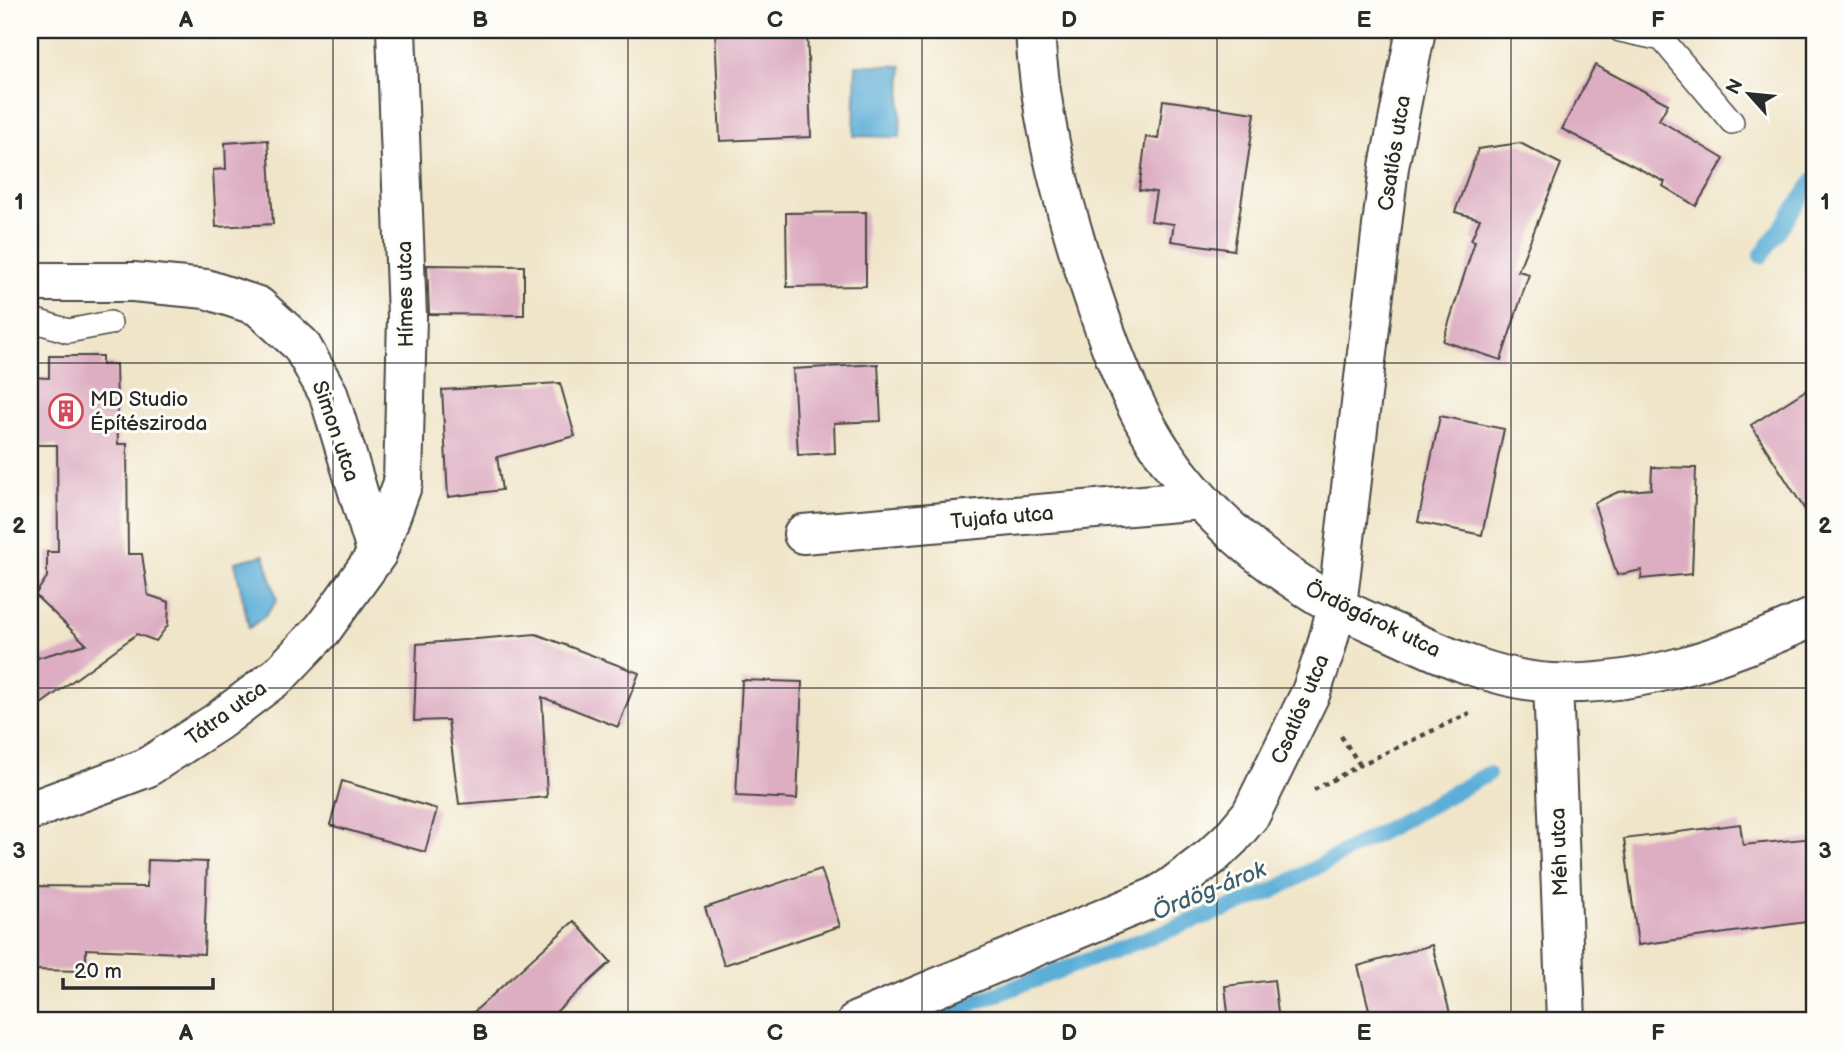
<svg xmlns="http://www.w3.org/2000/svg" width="1844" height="1051" font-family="'Balsamiq Sans',sans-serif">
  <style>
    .water { fill: #5baed7; stroke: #436c81; stroke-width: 2 }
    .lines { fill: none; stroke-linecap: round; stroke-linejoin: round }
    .stream { stroke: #5baed7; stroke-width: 16 }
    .building { fill: #ddadc2 }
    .lane-casing { stroke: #494743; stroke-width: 26 }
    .street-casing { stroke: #494743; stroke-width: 42 }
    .path { stroke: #494743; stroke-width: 4.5; stroke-dasharray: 5 5; stroke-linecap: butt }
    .lane { stroke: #fff; stroke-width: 23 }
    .street { stroke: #fff; stroke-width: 38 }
    .grid { fill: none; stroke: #2b2b2b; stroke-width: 2; stroke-opacity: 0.55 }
    .labels { text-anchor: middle; stroke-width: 6; stroke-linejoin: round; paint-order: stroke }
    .street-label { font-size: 21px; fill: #2b2b2b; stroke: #fdfcf7 }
    .poi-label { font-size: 21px; fill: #2b2b2b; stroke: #fdfcf7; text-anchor: start }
    .water-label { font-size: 23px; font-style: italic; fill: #3e5f70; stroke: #fdfcf7 }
    .neatline { fill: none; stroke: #2b2b2b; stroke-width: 2.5 }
    .grid-label { font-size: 23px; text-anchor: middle; font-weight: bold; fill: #2b2b2b }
  </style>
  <rect width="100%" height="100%" fill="#fdfcf7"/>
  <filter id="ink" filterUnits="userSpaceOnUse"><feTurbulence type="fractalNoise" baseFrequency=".0143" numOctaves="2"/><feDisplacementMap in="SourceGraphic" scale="14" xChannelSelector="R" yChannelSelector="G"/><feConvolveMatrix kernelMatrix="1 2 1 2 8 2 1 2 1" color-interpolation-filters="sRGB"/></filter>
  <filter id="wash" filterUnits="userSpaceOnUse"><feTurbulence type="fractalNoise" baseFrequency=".00686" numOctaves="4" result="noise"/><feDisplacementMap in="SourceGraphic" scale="28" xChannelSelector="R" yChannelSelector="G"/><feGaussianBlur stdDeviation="1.57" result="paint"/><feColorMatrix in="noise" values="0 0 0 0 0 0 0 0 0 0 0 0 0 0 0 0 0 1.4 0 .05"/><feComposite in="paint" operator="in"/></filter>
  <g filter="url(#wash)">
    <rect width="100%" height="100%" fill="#f0e5c9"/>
    <path class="water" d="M856,65L902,66L900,137L854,136Z
      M264,555L277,600L266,615L249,628L235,562Z"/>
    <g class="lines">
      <path class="stream" d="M1761,256L1814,180
        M934,1021L973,1003L1271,892L1488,774"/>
    </g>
    <g id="blocks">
      <path class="building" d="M715,30H807L811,137L720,141Z
        M1595,65L1668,104L1659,120L1724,159L1696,206L1663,186L1665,182L1562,129Z
        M1163,100L1255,113L1234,250L1171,241L1174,224L1151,221L1156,192L1139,190L1146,137L1158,139Z
        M268,140L273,224L216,227L213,170L226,169L225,143Z
        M1520,143L1561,164L1518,271L1529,274L1501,360L1443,341L1475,241L1471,240L1480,219L1455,212L1478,149Z
        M866,212V286L787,287L786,213Z
        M427,265L524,266V315L429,314Z
        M49,356H102V365L116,364L118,444H127L128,554H142L148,595L169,602L168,625L156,641L137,634L30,712V660L86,644L35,595L47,577V552H58L57,445H30V377L49,378Z
        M878,364L881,421L834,423L835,453L798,455L793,369Z
        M560,383L575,436L497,457L502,490L448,497L442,390Z
        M1814,385V524L1751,425Z
        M1440,416L1504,429L1482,535L1418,522Z
        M1652,467L1696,468L1692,574L1641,579L1642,570L1617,575L1594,503L1618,492L1651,489Z
        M536,634L639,673L618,727L542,697L547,797L459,804L448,720L414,721L417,644Z
        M742,680L802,682L797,799L736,796Z
        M342,781L437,809L425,852L330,825Z
        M1740,824L1743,845L1814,838V921L1638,945L1624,839Z
        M148,860L207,862L204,954L86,949V971L30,970V886L147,887Z
        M821,869L840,926L724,965L705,908Z
        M574,921L611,962L546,1021H464Z
        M1432,945L1452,1021H1372L1358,966Z
        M1274,980L1279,1021H1229L1225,986Z"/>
    </g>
  </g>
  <g filter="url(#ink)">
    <use href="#blocks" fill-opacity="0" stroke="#494743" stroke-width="2"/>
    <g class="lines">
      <g class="lane-casing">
        <path id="lane" d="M1620,30L1662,39L1732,122
          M30,319L68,331L110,323"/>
      </g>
      <g class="street-casing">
        <path id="street" d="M1035,30C1039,108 1057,182 1080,256C1101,321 1123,391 1160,448C1204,514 1267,567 1335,605C1354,616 1375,624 1395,633C1444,656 1497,680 1552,683C1644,687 1732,654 1814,617
          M30,282H133L206,289L258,306L301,345L328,393L377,554
          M803,534L1201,500
          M1553,683L1566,1021
          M30,811L146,768L217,722L279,675L323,629L377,554L403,483L407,316L396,30
          M857,1021L1155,897L1170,888L1212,856L1231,838L1251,814L1311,692L1326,648L1337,606L1389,167L1416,30"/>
      </g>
      <path class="path" d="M1341,736L1360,765
        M1314,790L1360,765L1470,713"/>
      <use href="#lane" class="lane"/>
      <use href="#street" class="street"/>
    </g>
  </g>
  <path class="grid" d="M333,30V1021M628,30V1021M922,30V1021M1217,30V1021M1511,30V1021M30,363H1814M30,688H1814"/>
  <defs>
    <g id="building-ring" transform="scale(1.75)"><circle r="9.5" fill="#fdfcf7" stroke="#d1495b" stroke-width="1.5"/><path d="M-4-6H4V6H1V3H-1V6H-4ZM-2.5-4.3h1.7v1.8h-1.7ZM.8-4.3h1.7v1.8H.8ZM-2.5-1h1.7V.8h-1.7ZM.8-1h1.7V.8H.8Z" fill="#d1495b"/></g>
  </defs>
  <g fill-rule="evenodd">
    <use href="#building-ring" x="66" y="411"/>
  </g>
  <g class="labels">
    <g class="street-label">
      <text transform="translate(1394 153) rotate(-81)" y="7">Csatlós utca</text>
      <text transform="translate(405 294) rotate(-91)" y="7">Hímes utca</text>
      <text transform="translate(336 431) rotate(71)" y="7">Simon utca</text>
      <text transform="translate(1002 517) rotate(-5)" y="7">Tujafa utca</text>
      <text transform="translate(1373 619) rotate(26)" y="7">Ördögárok utca</text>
      <text transform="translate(1300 709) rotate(-67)" y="7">Csatlós utca</text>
      <text transform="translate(226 713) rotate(-36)" y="7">Tátra utca</text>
      <text transform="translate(1559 852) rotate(-92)" y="7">Méh utca</text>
    </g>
    <g class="poi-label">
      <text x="90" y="406">MD Studio<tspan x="90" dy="24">Építésziroda</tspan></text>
    </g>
    <g class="water-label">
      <text transform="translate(1209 890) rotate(-22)" y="8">Ördög-árok</text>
    </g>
  </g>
  <rect width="1844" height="1051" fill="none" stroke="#fdfcf7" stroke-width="77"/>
  <g transform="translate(1749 94) rotate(297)" stroke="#fdfcf7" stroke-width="5" paint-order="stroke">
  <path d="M0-5L12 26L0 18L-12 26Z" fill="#2b2b2b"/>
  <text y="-10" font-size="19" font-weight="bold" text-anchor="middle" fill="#2b2b2b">N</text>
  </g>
  <path d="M63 978v10h150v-10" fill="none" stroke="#2b2b2b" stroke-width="3.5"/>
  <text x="74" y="978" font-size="21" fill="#2b2b2b" stroke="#fdfcf7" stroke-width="5" paint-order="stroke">20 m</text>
  <rect x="38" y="38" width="1768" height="974" class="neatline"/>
  <g class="grid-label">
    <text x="186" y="27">A</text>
    <text x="480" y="27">B</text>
    <text x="775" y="27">C</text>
    <text x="1069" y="27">D</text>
    <text x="1364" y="27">E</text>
    <text x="1658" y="27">F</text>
    <text x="19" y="209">1</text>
    <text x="1825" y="209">1</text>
    <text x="19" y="533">2</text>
    <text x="1825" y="533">2</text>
    <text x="19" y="858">3</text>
    <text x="1825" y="858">3</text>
    <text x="186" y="1040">A</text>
    <text x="480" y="1040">B</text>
    <text x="775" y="1040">C</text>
    <text x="1069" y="1040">D</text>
    <text x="1364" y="1040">E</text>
    <text x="1658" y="1040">F</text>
  </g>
</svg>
